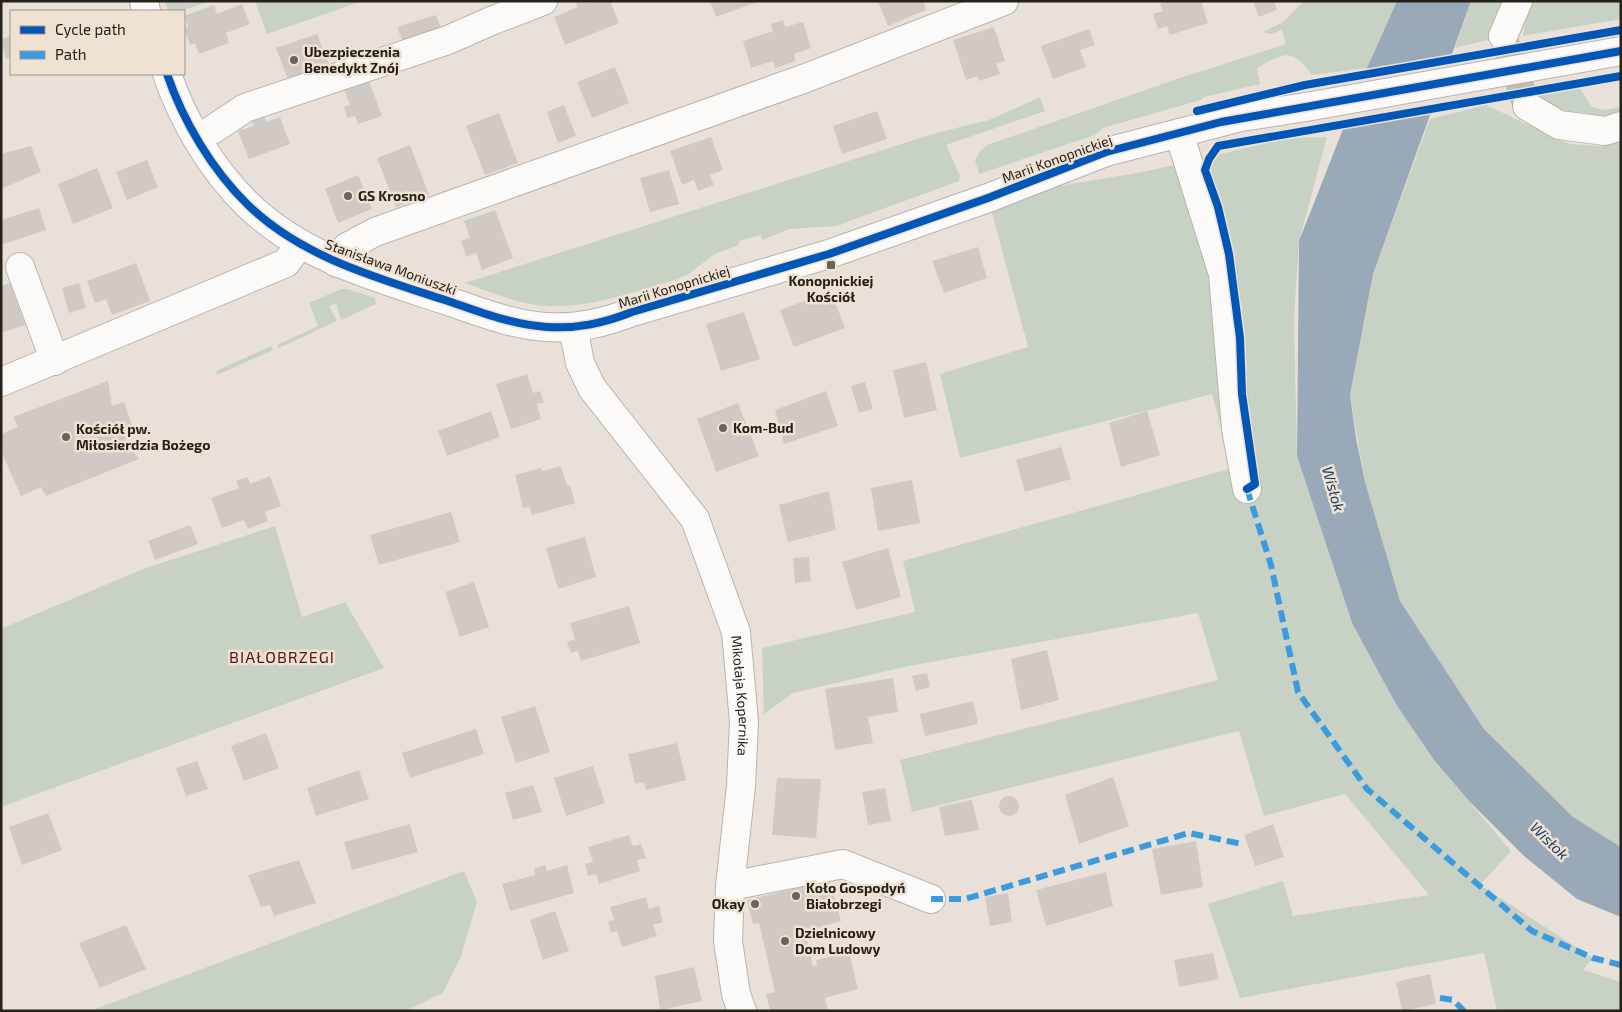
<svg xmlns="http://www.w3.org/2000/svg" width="1622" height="1012" font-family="'Exo 2',sans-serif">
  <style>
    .green { fill: #c7d2c5 }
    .water { fill: #99a9b7 }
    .pier { fill: #e9e1d9 }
    .building { fill: #d1cac4 }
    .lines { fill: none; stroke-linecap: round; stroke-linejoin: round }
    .minor-tunnel { stroke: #c2bbb3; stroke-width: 28; stroke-dasharray: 28 14; stroke-linecap: butt }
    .minor-casing { stroke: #bab3ac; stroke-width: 30 }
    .minor { stroke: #fcfaf9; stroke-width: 28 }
    .minor-bridge-casing { stroke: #bab3ac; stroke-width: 30; stroke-linecap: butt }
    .minor-bridge { stroke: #fcfaf9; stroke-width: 28 }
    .quiet { stroke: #3c9bdf; stroke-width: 6; stroke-dasharray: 12 6; stroke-linecap: butt }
    .cycleway-casing { stroke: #f0e2d2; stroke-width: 11 }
    .cycleway { stroke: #0057b8; stroke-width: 8 }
    .poi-dot { fill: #6a645e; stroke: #f0e2d2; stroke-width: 2 }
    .labels { text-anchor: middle; stroke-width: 5; stroke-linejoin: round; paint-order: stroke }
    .poi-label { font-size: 14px; font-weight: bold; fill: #26211b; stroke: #f0e2d2; text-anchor: start }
    .street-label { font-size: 14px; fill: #26211b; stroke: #f0e2d2 }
    .water-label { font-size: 15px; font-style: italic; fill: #174164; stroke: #f0e2d2 }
    .quarter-label { font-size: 16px; letter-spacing: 1px; fill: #581321; stroke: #f0e2d2 }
  </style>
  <rect width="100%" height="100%" fill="#e9e1d9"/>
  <path class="green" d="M165,1H210L181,11H168Z
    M255,1H363L267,34Z
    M1304,1H1397L1367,68L1312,75C1291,48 1286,52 1257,68L1260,84L1204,97L1201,100L1103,128L1095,135L979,174L975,160L981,150L987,145L1180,78L1286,44L1282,30L1271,34L1263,32L1283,22Z
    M1471,1H1508L1492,39L1455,48Z
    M1528,1H1621V19L1523,36Z
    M1579,87L1592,107L1603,110L1621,107V116L1607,119L1556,113L1536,96Z
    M1040,97L1045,111L946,145L960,176L959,181L836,226L789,229L762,240L761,235L739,241V245L715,254L687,275L675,280C634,292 591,308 547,306C520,305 491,292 465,283L936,133L989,120Z
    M1486,105L1569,144L1602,146L1621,140V847L1573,817L1484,729L1400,601L1365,482L1350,395L1373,274L1430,119Z
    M1327,137L1299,241L1294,318L1297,456L1352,623L1434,760L1511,851L1480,885L1593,958L1583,970L1621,982V1011H1497L1484,953L1240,998L1208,904L1283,881L1293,916L1429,895L1345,794L1264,816L1239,731L912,812L900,760L1218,680L1198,613L904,667L793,693L764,714L762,648L915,612L903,561L1232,468L1212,394L960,458L940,374L1028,347L988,198L1148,171L1289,138Z
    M341,289H348L375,298L376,304L341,320L336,303L329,306L337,321L279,348L277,345L318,326L309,303Z
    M271,346L273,350L217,375L216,371Z
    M275,526L302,617L345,602L384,668L1,807V626L3,628L143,569Z
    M464,871L477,902L461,956L443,993L405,1011H90Z"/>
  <path class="water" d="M1397,1H1471L1373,274L1350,395L1356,438L1365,482L1400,601L1484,729L1573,817L1621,847V917L1577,899L1524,856L1469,801L1434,760L1396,704L1352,623L1297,456L1299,241L1367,68Z"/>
  <path class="pier" d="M1453,60L1436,108L1342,124L1361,76Z"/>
  <path class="building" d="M577,1L589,3L610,1L619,23L565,45L554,17L578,7L575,2Z
    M710,1H760L716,17Z
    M878,1H923L926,10L888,26Z
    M1169,1H1201L1208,23L1170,35L1167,26L1158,29L1153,14L1163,11L1160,4Z
    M1253,1H1274L1277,10L1259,17Z
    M242,4L250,24L226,33L229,43L199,54L195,43L190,45L184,29L188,26L184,16L214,5L217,14Z
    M436,15L442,30L403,43L397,27Z
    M783,20L785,27L803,22L811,48L794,54L796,61L775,68L773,61L751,68L743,41L773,31L771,24Z
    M994,27L1005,61L996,64L1000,74L980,81L977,76L966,80L953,40Z
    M1089,29L1095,45L1080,50L1086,67L1053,79L1041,46Z
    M317,34L330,67L289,82L276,48Z
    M11,36V57L6,59L1,39Z
    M615,67L629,103L592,118L577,82Z
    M369,81L382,116L358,124L355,116L347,118L344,107L350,105L344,90Z
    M564,105L576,136L558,143L547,112Z
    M877,111L887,139L842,154L833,126Z
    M499,113L518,163L485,175L466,126Z
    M264,115L266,122L280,117L290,144L249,159L238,131L254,126L251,119Z
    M711,137L723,170L710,175L714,185L698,191L694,180L682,185L670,151Z
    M410,145L429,195L396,207L377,158Z
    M31,146L41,172L1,189V154Z
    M147,160L158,187L127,200L116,172Z
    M97,168L113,208L73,224L58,184Z
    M669,170L679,204L650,212L640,178Z
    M358,175L372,209L338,223L325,189Z
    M39,208L46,230L1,245V220Z
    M495,210L513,258L482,270L476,253L466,257L461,241L470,238L464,221Z
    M978,247L987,278L944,293L932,261Z
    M136,263L150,301L112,315L106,299L95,303L87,281Z
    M10,283L25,325L1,333V286Z
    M79,283L86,308L69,313L62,288Z
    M831,291L845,328L794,347L780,310Z
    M744,312L760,359L721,371L706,324Z
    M926,362L937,410L904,418L893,370Z
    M527,374L533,393L540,391L544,402L537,404L541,419L511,429L496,384Z
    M108,381L112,406L124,402L135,434L125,439L139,459L46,496L41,487L21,496L1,451V434L18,427L13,417Z
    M865,382L873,409L859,413L851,386Z
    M826,391L838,426L784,444L775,410Z
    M738,403L759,456L716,472L697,419Z
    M491,411L500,437L447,456L438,431Z
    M1147,411L1160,455L1121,467L1109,423Z
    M1061,447L1071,479L1025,492L1016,460Z
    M561,466L567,486L570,485L575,503L532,515L530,507L523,508L515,475L541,468L543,471Z
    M270,476L281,506L265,512L268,521L248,529L244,520L222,528L211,498L239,488L236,481L248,477L250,484Z
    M912,480L920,523L878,531L871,488Z
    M829,491L836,530L788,542L779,505Z
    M451,512L460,542L379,565L370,535Z
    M190,525L198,544L155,560L148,541Z
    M585,537L596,577L558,589L546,548Z
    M888,548L901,597L856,610L842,562Z
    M809,557L811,581L795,583L793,558Z
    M474,582L489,627L460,637L445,592Z
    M629,606L640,643L581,661L578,651L571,653L567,642L575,639L570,623Z
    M1047,650L1059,700L1021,710L1011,659Z
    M927,673L930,687L916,691L912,676Z
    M893,678L898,712L868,717L873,743L835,750L825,689Z
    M973,701L978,724L925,736L920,714Z
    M535,706L550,752L516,763L501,717Z
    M476,729L484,754L410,778L402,753Z
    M266,733L279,768L244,781L231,746Z
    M677,743L686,780L646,790L644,782L635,784L628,754Z
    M197,761L208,789L186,796L176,768Z
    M593,766L605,803L566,816L554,778Z
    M359,770L369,799L316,816L307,788Z
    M1113,777L1129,826L1079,844L1065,795Z
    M777,778L821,779L816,838L772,835Z
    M533,785L542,812L513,820L505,793Z
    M885,788L891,821L868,825L862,792Z
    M999 806a10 10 0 1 1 20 0a10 10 0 1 1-20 0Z
    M972,800L979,830L945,836L939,807Z
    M48,813L62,850L22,865L9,827Z
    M410,824L418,852L352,870L344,842Z
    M1273,824L1284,857L1255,866L1244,835Z
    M629,835L633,846L641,844L646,858L637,860L640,871L599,884L596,874L588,876L585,864L593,862L588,847Z
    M1196,841L1203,887L1161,895L1152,849Z
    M299,860L316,903L274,916L270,905L261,907L248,875Z
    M545,865L547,871L567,865L574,893L510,911L502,884L535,875L534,869Z
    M1106,872L1113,906L1046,926L1036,890Z
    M830,880L841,921L805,931L813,966L817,965L816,960L849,952L858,989L825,998L828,1011H770L766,994L775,992L759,923L753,924L747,900Z
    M1008,893L1012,922L990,926L985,897Z
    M646,897L649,909L659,906L663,922L653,925L657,936L622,947L617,931L611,933L608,921L614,920L610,907Z
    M555,911L569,951L543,960L530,920Z
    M126,925L146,969L100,988L79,943Z
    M1213,953L1219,979L1179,987L1174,960Z
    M694,967L702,1001L660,1010L655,976Z
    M1430,974L1436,1004L1402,1011L1396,982Z"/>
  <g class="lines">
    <path class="minor-tunnel" d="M1503,36L1527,106"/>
    <g class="minor-casing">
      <g id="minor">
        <path d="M144,1L146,11"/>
        <path d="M1503,36L1518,1"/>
        <path d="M167,74C183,121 212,170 248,205C303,258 378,278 448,301C480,312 513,325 547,327C578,329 604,323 632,312L829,254L988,198L1106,152L1241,117L1306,107"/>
        <path d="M1527,106L1559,125L1605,131L1621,126"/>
        <path d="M212,130L245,108L448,40L491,21L543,1"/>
        <path d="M1179,133L1223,274L1236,429L1247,489"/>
        <path d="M337,263L347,247L375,232L806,78L1004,1"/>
        <path d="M20,267L55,361"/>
        <path id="s1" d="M573,327L580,363L592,388L695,519L736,632L744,722L741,786L730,886L728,941L736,994L742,1011"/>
        <path d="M1,382L286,263L300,244"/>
        <path d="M730,886L843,864L931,899"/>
      </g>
    </g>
    <use href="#minor" class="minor"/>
    <g class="minor-bridge-casing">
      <path id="minor-bridge" d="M1306,107L1621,51"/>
    </g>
    <use href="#minor-bridge" class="minor-bridge"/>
    <path class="quiet" d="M1247,489L1271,565L1298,692L1367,789L1532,931L1593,958L1621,965
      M931,899H965L1189,833L1242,844
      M1440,998L1453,1000L1464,1011"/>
    <g class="cycleway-casing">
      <path id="cycleway" d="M167,74C183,121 212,170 248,205C303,258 378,278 448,301C480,312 513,325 547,327C578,329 604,323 632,312L829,254L988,198L1106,152L1221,122L1621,51
        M1197,111L1305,85L1621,30
        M1247,489L1255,484L1242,394L1240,338L1229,254L1218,207L1205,170L1209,159L1218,146L1621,76"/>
    </g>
    <use href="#cycleway" class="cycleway"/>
  </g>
  <g class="poi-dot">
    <circle cx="294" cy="60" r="5"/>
    <circle cx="348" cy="196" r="5"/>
    <rect x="826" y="260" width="10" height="10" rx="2.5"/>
    <circle cx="723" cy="428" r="5"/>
    <circle cx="66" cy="437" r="5"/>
    <circle cx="796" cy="896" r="5"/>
    <circle cx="755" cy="904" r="5"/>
    <circle cx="785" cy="941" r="5"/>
  </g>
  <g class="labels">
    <g class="poi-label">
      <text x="304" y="57">Ubezpieczenia<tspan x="304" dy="16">Benedykt Znój</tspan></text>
      <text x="358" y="201">GS Krosno</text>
      <text x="831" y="286" text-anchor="middle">Konopnickiej<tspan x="831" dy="16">Kościół</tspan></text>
      <text x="733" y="433">Kom-Bud</text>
      <text x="76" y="434">Kościół pw.<tspan x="76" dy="16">Miłosierdzia Bożego</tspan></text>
      <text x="806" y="893">Koło Gospodyń<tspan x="806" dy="16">Białobrzegi</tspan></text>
      <text x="745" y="909" text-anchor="end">Okay</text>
      <text x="795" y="938">Dzielnicowy<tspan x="795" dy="16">Dom Ludowy</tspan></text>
    </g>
    <g class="street-label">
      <text transform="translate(1057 159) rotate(-20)" y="5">Marii Konopnickiej</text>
      <text transform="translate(391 267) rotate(20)" y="5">Stanisława Moniuszki</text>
      <text transform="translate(674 287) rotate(-17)" y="5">Marii Konopnickiej</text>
      <text dy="5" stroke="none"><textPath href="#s1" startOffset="415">Mikołaja Kopernika</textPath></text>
    </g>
    <g class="water-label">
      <text transform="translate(1333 489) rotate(74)" y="5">Wisłok</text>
      <text transform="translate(1549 841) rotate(44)" y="5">Wisłok</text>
    </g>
    <g class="quarter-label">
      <text x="282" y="663">BIAŁOBRZEGI</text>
    </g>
  </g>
  <rect width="1622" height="1012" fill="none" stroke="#26211b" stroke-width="5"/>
  <rect x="10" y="10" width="175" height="65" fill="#f0e2d2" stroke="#9f9589"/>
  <rect x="20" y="26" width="25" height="8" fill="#0057b8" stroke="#9f9589"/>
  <text x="55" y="35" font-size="15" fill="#26211b">Cycle path</text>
  <rect x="20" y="51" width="25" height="8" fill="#3c9bdf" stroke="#9f9589"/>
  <text x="55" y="60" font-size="15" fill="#26211b">Path</text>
</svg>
